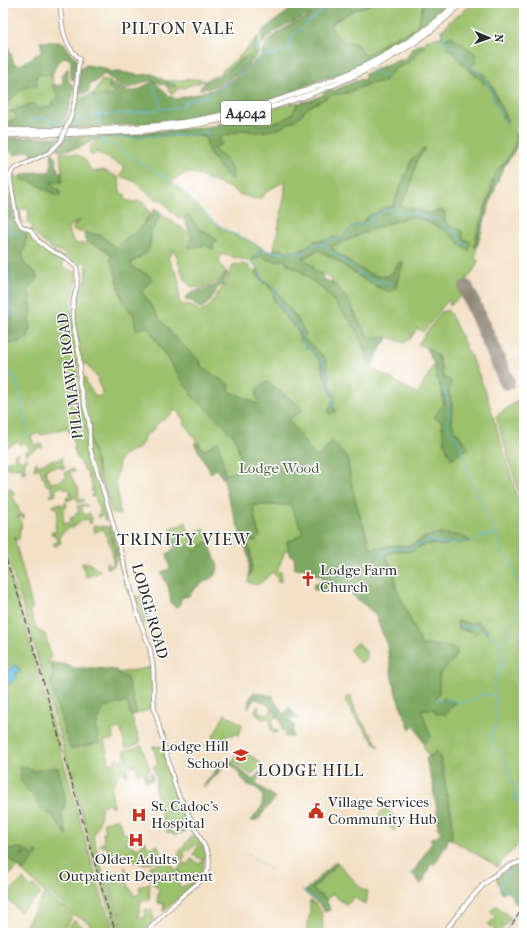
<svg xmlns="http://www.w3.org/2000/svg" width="527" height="936" font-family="'IM FELL French Canon',serif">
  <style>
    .green { fill: #9bc16c; stroke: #63764c; fill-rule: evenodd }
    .forest { fill: #7ca760; stroke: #546946 }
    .water { fill: #62bce0; stroke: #467486 }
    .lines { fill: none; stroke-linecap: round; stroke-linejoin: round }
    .stream { stroke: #62bce0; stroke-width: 1 }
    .runway { stroke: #8f8678; stroke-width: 16 }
    .tertiary-casing { stroke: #8f8678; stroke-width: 5 }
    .secondary-casing { stroke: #8f8678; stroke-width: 5.5 }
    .trunk-casing { stroke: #8f8678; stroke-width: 6 }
    .tertiary { stroke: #fff; stroke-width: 3.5 }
    .secondary { stroke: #fff; stroke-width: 4 }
    .trunk { stroke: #fff; stroke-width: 4.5 }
    .rail { stroke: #2b2b2b; stroke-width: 1; stroke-dasharray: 6 3; stroke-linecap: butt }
    .tertiary-bridge-casing { stroke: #8f8678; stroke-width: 5; stroke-linecap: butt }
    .tertiary-bridge { stroke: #fff; stroke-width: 3.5 }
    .labels { text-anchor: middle; stroke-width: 3; stroke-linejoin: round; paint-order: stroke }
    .shield { fill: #fff; stroke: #6b6b6b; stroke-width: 1 }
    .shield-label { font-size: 14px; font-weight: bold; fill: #2b2b2b }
    .street-label { font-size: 15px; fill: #2b2b2b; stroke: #fff }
    .park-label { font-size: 15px; fill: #526042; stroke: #fff }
    .poi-label { font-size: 15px; fill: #2b2b2b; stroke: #fff; text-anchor: start }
    .neighbourhood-label { font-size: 16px; letter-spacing: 1px; fill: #2b2b2b; stroke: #fff }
    .quarter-label { font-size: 17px; letter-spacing: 1px; fill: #2b2b2b; stroke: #fff }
  </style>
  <rect width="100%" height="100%" fill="#fff"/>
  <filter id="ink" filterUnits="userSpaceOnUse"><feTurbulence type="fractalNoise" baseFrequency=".025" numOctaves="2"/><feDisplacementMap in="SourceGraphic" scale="8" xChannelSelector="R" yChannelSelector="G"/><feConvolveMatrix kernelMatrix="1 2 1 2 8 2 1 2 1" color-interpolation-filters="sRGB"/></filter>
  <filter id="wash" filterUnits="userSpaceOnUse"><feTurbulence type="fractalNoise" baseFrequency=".012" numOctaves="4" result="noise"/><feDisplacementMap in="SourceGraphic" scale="16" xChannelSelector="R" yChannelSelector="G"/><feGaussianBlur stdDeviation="0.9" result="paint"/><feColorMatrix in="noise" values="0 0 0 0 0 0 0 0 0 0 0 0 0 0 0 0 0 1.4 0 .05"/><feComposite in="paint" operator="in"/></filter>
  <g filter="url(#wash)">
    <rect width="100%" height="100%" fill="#f3e0c5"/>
    <path class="green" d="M374,3H423L421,14L416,29C407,32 397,35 389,40C380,45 375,52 364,55C363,53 362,51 361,49C357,43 350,42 344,42L333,31L331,25L333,23L354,10Z
      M471,3H524V119L514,129L517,133L515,134L516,140L510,155L503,165L498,169L489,198L484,210L474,246L477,247L475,259L478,260L476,267L466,280L511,383L505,386L487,342L464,293L450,306L449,304L450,301L448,300L423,332L417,328L411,338L404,343L388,337H369L356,317L355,312L353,311L338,287L331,282L332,280L324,272L323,273H318L313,269V266L301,257H305L319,250L335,259L376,287L383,289H395L403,263L395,268L390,275C370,281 352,263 337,253L333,250L331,246L339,244L373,229L402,219L412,217L423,220L447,231L468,251L469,241L464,239L461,230L450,226L445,221L444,217L439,210C427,216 427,212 416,210C410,209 406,209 400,206L409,191L417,160L424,150L412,159L393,206C384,208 384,210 377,213C370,216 365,217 361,224C351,225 346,230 342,238H330L325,240L314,241C299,256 293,251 274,249L285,193V181L269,190L262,197L255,199L239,194L230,188L193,173H185L171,182L182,190L213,221L220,227L235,235L246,239L261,248L253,259L262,256L278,262L283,259L286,263L299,270L309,279L317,283L337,304L356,329L370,363L373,365L377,371L418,394L434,364C436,372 445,400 443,404C441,409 437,413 434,417L441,421L447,451L465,442C459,436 452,429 451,421C450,415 452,410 452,404C450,396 447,390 451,382L447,379L444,378C442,374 442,370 441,366C440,352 429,349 418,344L441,312L447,310L451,315L477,370L487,396L524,521V605L519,638L518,675L519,729L524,766V841L505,857L498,867L451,839L453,819L446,791L443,766L437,751L429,757L423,745L431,737L421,712L423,709C436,709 444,709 456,703L444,698L438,700L435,699L438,690L439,675L444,669L422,647L395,585V577L386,554L396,551L409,552L426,544L445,545L450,543L469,541L468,539C456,536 443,532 431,535C423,537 416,544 408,546C400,547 391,543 384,548L375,547L371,549C361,520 350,490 348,459L342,452L322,454L318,457L314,455L288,420L303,410L268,382L258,404L229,391L230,386L201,367V362L176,339L160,319L141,291L152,278L143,272L133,268L131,263L146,253L150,246L151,232L161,214L192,235L191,243L188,248L206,245L210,248H213V245L214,242L217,241L207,232L199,229L194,223L186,216L185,220C181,219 176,216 173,213C165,207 166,199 155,199L136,182L120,176L125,167L96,152L93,156L88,152L91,149L89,147L94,143L95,139H101L99,136L103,138L193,135L207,138L209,151L230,179H231L233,174L231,170L213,147L219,137L244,130L256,132L278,129L297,119L307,108L332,95L346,93L366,85L384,81L394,69L407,64L423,48L427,40L442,37L441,30L445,28L448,23L470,6ZM451,36L476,54L469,64C476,73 486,76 492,86C499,97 500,111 507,122C496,110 495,95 487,84C482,78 475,76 469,70C461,63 453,53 447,44L446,40ZM175,250C176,257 184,281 189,285C200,292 220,284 225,273C224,264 216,266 221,254L252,262L259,270L264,281L277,290L280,297L297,318L304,339L325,358L331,389L335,397L333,405L332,403L334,398L326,380L320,360L301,342L299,338V332L291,322L286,319L274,300V294L271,288L267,284L263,282L249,266L243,264L233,265L227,282L217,294L211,304L207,308L200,311L190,305H183L179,301V283L177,275L168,258ZM460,621L470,624L473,622H479L488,632L481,629L477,633L458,628L457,622Z
      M258,36V39C254,43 252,47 253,53C249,58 244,57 239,61C230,68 217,83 204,82C208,77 214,78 219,74L242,54Z
      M38,74L52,76L53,87L60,96L53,102L52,106L38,109L36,107L11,112H16L18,118L7,122L4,121L3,103L11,100L20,90L27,87L37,86L36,78Z
      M194,79L204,80L200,83C192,83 186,89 177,89L173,94L171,93L166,85L169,86L171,84L166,81Z
      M102,80L110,82V83L108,86L111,88L109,89V93L112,96L109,97L105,94V96L90,95L95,92Z
      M295,102L299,103C296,105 296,108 294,111C286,122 268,126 255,124L249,116Z
      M60,153C69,153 79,153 85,160C88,164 89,168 93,172L103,170L119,178L120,192L127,196L123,199L133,202L140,201L145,204L150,214L139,230L125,239L115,248C100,231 92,236 73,230L74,225L80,221V220L70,226L69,232L76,244H86V241C92,244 99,245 105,250C108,252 109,254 112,256L110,259L113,265L123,302L134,315L136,330L146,326L150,331L173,368L191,391V395C204,407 227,423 235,439C239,447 241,459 243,468L225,475L218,441L204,451L184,423L185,422L176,410L156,425L151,433L148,432L139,448L123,455L119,462L115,486H117L120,515L112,513L91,446L90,431L93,424H90L81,382L80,375L85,377C87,389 92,388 96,397L103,395L98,379L87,364H82C78,339 72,315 77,289H81L86,280L87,265L84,261L78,266L62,252L54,250L48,246L31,230L33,227L28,223L29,209H20L21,220L24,223L20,221L12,185V173L25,181H30L58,196L60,191L51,182H62V172Z
      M3,196L6,200L12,315L10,326V344C16,339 20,344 28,338L31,324L29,320L32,311L28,289L37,278L36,273L25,265L22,255L26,246L24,243L27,239L26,234L28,231C38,244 49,253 65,258L62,267L77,273L75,278L76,283L71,303L78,356L77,382L87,423L86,424L110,520L105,521L103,516H101L98,518L97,515L101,513L99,506L98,507L96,504L97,503L95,496L91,497L93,493L91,489H93L90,479H89L86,470H84L83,465L81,466V463L77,459L73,446L75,445L73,441L72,431L69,432L67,428C57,431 51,432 41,435L40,433L31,436L32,440L35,445L41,444L43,447L41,448L39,447L30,452L28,454L24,452L29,450V447L24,442L21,445L18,441L8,447L6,446L3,447Z
      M524,395V511L496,416L517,401Z
      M14,454H19L17,458L22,460V461L26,457L27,459L25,462L24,470L26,471V472L22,473L20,467L11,469V467L8,469L6,466H5L4,460L6,462L15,459Z
      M62,457L63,461H62L64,468L66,467L61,469L60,466L48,468V469L45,470L47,477L43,478L39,468L34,470L36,462L38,466L51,460H59Z
      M71,469L74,470L75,472L72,471L69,472L73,479L75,485L78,487L79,493L78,494L80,500L83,499L84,501L78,503L76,497L67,501L66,498L71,496L69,493L71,492L68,488L66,490L63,486L55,490L56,495L51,497L50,495L53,494L50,487L51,485L47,486L44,479L49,477L51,484L54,482H59L61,480L67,477L65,473Z
      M3,479H4L8,489H11L14,495L16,494L11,497L15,500L21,515L16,517L23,515L25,516L23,519L22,516L19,517L22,527L20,528L19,539L16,540L15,536V540L32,605V609L30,610L36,629L45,634L51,657L47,662L52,663L53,674L51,686L96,727L104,707L127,702L140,743L126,748L120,728L112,730L114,739L104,741L110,764L115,763L114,759L118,758L127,774V775L120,772C111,789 109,785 114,806L111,807L109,804L101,806C102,816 98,827 93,836L101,865L123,933H117L107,902L19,593L3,547Z
      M65,502H66L67,507L62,509L64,512L62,513L64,516L63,517L64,524L71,522L70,518H73L74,516L76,515V513H79L77,506L85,504L88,506L85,507L84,505L81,506L84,515L90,513L92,521L90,524L88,519L86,518L85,520L75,524L76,526H73V529L70,527L59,536L61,543L55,546L53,544L58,541L54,534L52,535L51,532H56L55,526L58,512L56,511L58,508L53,507V506L60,503L61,506Z
      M253,505H290L303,532L293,540L287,541L289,550L285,551L278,569L281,572V581L278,582L277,577L272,572L263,581L256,585L248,582L249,576L252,571L248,542L256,540L260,536L255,520Z
      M186,522L189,533L204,529L209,544L206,542L196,551C192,548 188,545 183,546L180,536L174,534L171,535L169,528L181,525Z
      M94,526L108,527C111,538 120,557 113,567L107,568L106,563L111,566L113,564C114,548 108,543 104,529L94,532L93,528Z
      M109,526L113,529L130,592L128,595Z
      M3,556L14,587L101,894L114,933H99L85,920L71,914L48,891L47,892L48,894L71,916V920L60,933H21L45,893L18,867L3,881Z
      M82,563H90L96,569L101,570L96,575L86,577Z
      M142,595L145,610L150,621L143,624L135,597Z
      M524,616V752C519,721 520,690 521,659C521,645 521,630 524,616Z
      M358,642L366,652V658H368L360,663L350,650L351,648Z
      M153,667L154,707L137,714L130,689L118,673Z
      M351,695L355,711L362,722L378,744V747L356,719L345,700L346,697Z
      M259,706L258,713L270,714L271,709L275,710L277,717L272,718L273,729L278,731V732L274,733L271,731L270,718H267L264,720L259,717L255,711V709Z
      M225,714L243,725L239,735C232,733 223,737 218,742L212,738Z
      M142,746L150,770L148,771L147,774L148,778H151L150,773H152L153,779L146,782L143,772L138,774L136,765L127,767L128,774L120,760L126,758L124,751Z
      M153,746L162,747L163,749L176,795L190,821L187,823L188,825L184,826L186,831L176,835L167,832L164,825L155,788L157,779L153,766L158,764Z
      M241,749L261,763L252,775L232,761Z
      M385,808L400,820L394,831L377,817Z
      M117,818L120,822L123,833L128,834L130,832L131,833L129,836L126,838L128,844L138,849L144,842L146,841L148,848L158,845L162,859L145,864L114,858L115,854L109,852L107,847L100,845V844L104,843L103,832L105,831L103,823Z
      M195,834L197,835C207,855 207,859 198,880L163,912L164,904L158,903L157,899L159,889L151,882L150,866L168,861L184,879L178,884L181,887L192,883L193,881L186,873L184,875L186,877L184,878L178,870L183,862L187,865L191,859L200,864L203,860L193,855L198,846L196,844L189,851L186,850L184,853L185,858L182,861L178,854L192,835Z
      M338,863L363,890L368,891L366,904L363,903L354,897L348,904L346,905L333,894L326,899L312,890Z
      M125,867L129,880L127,881L129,889H131L134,896L140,894L139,887L149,883L150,884L149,900H141L138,917L145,918L146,909L152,910L153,917L155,920L143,933H125L109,883L126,877Z
      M23,879L31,888L34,886L41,894L20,912L5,896Z
      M310,901C325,908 322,919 323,933H306L310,912Z
      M496,905L511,918L499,933H492L495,929L491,926L490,927L488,925L495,917L490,912Z
      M75,920L86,930L83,933H63Z"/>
    <path class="forest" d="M300,3H374L354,10L333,22L331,25L333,31L344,42H351L357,45L364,55C375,52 380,45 389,40C397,35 407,32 416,29L421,14L423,3H453C421,33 385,57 344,73C336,77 326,77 318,81C302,87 287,95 270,100C206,122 136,125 69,128L76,99L90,95L112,96L111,88L108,85L110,83C117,87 127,92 135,91C143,89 147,81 156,83L169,96L176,99L215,89L234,78L256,60L260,57L265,45L276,34L293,23L309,17L310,15C292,21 272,29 262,45L261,33L272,23Z
      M451,36L476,54V63L469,65L475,71L482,74L483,73L492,87L508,122L506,123L501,116L499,109L495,103L490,89L486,83L484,84C479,75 472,74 465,67C458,61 455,51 447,48V44L445,39Z
      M258,39L260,51C253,63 229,81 215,86C210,88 205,89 199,89L205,82L219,78L241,60L250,56L253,53V46Z
      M3,40L7,44L14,63L20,65L41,52L42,50L40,42H59L64,43L70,52L77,59L75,80H72L71,79V61L66,57C58,59 55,67 52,76L38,74L36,78L37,86L27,87L20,90L11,100L3,103Z
      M422,43L425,45L423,48L407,64L394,69L384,81L366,85L346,93L332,95L307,108L297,119L278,129L256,132L244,130L219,137L222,144L213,148C216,152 219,154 223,156C228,160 233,172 233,178L231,179H230C221,168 203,151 207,137L193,135L103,138L101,136L211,127L229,120L249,116L255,124C268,126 286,122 294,111C296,108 296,105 299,103L311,100L323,95L324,92L328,90H335L359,79L364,80L365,78V74L390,63L404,59L408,56L412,48Z
      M86,65L104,68L111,72H121L138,75L152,74L166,81L167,83L175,84L176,86C168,88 160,82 152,81C141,79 136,91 122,87C114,84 111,78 104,74L96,82L89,84L90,89L88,92L80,95L78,92L80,69Z
      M68,68V81L74,86L72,99L63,127L3,129V117H4V121L8,122L18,118L15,115L16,112H9L30,104H34L38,109L52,106L55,99L59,96L53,87V85L55,84L56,86L61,85L63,81L62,75Z
      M517,133L521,135C518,149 507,160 501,173C491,197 484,222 477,247L474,246C478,230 483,214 489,198C492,189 491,177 498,169C499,167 501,167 503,165C511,157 516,146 515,134Z
      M94,136H99L101,139H95C82,148 76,149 60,151L58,150L57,148L64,137Z
      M60,137L52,148L34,157L30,151H26L16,155C7,151 9,148 3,143V138Z
      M425,147L424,150L417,160L409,191L400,206C408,210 412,208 419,210C423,212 426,214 431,213C436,213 439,210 444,211L445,214V221L450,226L461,230L464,239L471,243L468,251L446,231L423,220L412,217L402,219L373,229L339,244L331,246L333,250L337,253C348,261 377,284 390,275C396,271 396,263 402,261L403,263L395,289L391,292C364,284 343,263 319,250L305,257H302L313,266V269L318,273H323V279L331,282L338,287L352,305L353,311L355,312L356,317L369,337H388L386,341L383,343L373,365L367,360L361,340L356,329L325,291L299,270L286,263L283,259C274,263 269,261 262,256L252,260L261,248L266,251L274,252V249C293,251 299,256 313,241L325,240L335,237L339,239L342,238C347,230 351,225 361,224L369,216L377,213L381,209L386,207L393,206L412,159Z
      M51,153H54L58,172H62V182H51L60,191V195L58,196L30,181H25L20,177L22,175L38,172H50L52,163Z
      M3,188L5,194L10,197L15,222L26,234L27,239L24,243L26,246L22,255L25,265L36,273L37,279L28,289L32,311L29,320L31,324L28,338C21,343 15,342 8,344L12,315L9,304L11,298L10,272L7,261L8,244L6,200L3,196Z
      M155,208L161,214L151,232L149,249L146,253L131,263L133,268L143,272L152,278L142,292L160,319L176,339L201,362V367L228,384L230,386L229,391L258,404L260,401L256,397L257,389L263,383L268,382L303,409L289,420L314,455L318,457L322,454L332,441L348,459L349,470L355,500L371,549L375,547L384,548C391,543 400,547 409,546C415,545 420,540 426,537C436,532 463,533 471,542H464L461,544L450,543L446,545L440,546L437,544H426L409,552L396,551L386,555L395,577V585L422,646L430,644L457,649C458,658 445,667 439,675V693L435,699L438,700C446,698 449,699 456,703L450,707L446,714H436L434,709H423L422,712L431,737L424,744L415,726L410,729L397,697L392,678L387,646L375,614L350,593L340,590L322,589L318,590L313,589L314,584L324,582L323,577L316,575L308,568L295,569L294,556L290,555L287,541L293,540L303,532L290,505H253L255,520L260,536L256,540L248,542C251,553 255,565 249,576V558L228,498L224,480L221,477L243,468L236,441L233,435L206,408L191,395V391L186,387L150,331L146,326L136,330L134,315L123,302L113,265L110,259L112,256L106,250L96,245L86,241L84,233L100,235L116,248L125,239L139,230Z
      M185,216H190L199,229L207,232L211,237L218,241L214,242L213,245V250L206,245L188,248L191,243L192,235C188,232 185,221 185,216Z
      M257,269L259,270L264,281L277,290L280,297L297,318L305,333L304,339L325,358L331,389L335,397L333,405L336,411L330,414L328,412L334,398L331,395L320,360L301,342L299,332L291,322L286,319L274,300V294L267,284L263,282L256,273Z
      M227,271L228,275L223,285L217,288L213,297L206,305L199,308L192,301H187L185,298C192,290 203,290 212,287C219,284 223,277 227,271Z
      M426,348C447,357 436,365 444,378L451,380L449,392L452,407L451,421L454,429L469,448L452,459C443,446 444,435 441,421L434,417L444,404V397L436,375L434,364Z
      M218,441L225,473L221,476L216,469L211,473L194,443H198L204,451Z
      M174,534L180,536L183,546L189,545L196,551L206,542C211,545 212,551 214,556C226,579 206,577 195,589C192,591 191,594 189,596L184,597L181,599L180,604L177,607L174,606L171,603L169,588L161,572L170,569L167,554L176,547V545H174L172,547L169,543L171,535Z
      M460,621L470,624L476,621L488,632V634L481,629L477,633L458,628L457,622Z
      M52,663L70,665L73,668H95L116,670L118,673L127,678L137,714L131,716L127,702L104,707L96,727L99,743L70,749L51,686L53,674Z
      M254,692L273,696C274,703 280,708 283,714L289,708L298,718H294L289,721L295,726L292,731L293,737L284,736L286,732L282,730C282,721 275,711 269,706C265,702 261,703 258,699C252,698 252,705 248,708L249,700Z
      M437,751C442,764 444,776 446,790C449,809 455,819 451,839L448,838L447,843L435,864L431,863L424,879L425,880L421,884L418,882V881L412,873C420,864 424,853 432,843L430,840L432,837L435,838L441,832L438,828L437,809L433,789H434L426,759Z
      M227,761H230L253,780L259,773L262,772V776L256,781V784L276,798L267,808L265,809L264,811V812L261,815V817L255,821H251L262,806L263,796C256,783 252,789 246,783C239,776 236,766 226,763C221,772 212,780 204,787L203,786L217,769L221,763Z
      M19,766H22L34,771L48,768H58L65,796V808L61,814L68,837L52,815L41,810L34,797L21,781Z
      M15,848L25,849L21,856L26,851L30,852L31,855L36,851L38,854L23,871L3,853V851L9,849L13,850Z
      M336,861L338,863L312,889L326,899L330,910L324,912L323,908L304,892Z
      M524,863V903L522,907L515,903L511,894L506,892L502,894C499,889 499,882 495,877L516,865Z"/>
    <path class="water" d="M3,196C9,206 7,238 7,251C7,260 10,269 10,278C11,291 9,303 12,315C5,322 6,333 3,343Z
      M14,665H16L18,669H20V672L15,673L17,676C15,682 8,683 4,686L3,687C10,693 7,703 5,710C2,703 1,681 5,674C6,672 12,668 14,665Z"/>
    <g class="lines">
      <path class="stream" d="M442,29L444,35L443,38L446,40L447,44L452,46L459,52L475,71L482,75L490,89L495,103L499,109L501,116L506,123
        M438,43L443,38
        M259,44L260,51
        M262,56L276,55C280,51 282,49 288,51L293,36L311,19L313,20L318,13L321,12L324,5L328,3L329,5H332L334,4L338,3
        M372,70L387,78
        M161,109L175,108L182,106L186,102L202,97L205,98C214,87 231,86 240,75L244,74L262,57L261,54
        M99,115L100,126
        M28,123L42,117L65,125
        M68,125L81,123L91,115L137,113L160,109C161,102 160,98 155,93V85
        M101,136L103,138V145L111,144L167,179L171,180V182L182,190L213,221L225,230L246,239L271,252L303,253L315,243L322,245L329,239L342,238C350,223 356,226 371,222L370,217L380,213L385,209L393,210L397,212H417L424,217L437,219L447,229L456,232L462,243L468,244
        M103,138L193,135L208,131L207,139
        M6,230L21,235
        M324,243L328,250L340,257L342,260L355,268L360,274H364L366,278L387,283L390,282L394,284
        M261,248L252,262L259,270L264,281L269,283L276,291L278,304L285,308L288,316L302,332L301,337L302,343L324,362L330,388L334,398L332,408
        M9,372L15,376L18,386L26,424V438
        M444,388L449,406L448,428L457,440L463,452L468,474L496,534L501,545V552L513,566L515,578C524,584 522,589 522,599L519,601L518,604L520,609L515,614V616L509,621L511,626L508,637L504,639L500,648L503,657L505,660L502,661L503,666L498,668L499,676L495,678L493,684L496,690L494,695L497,701C493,707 495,711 499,717L497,720L494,730L490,734L493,742L492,747L495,749L497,748L502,754L512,780L510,782L514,784L517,789L514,795L517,796L516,798H514V800L516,802L519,801L521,802V805L524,808
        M379,558L384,551L393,548L405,549L415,548L422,543L430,540L439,543L461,544L464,542H471L480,539L482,536L496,534
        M457,625L469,628L473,626C483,629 494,636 502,643
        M435,699L438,700C446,698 449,699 456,703C464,701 476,702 480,694L493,695
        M246,853L270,869
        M514,862L520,857L517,852L524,845
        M500,887L511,868
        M301,889L320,904
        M504,933L520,908C518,899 512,893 504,890"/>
      <path class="runway" d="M466,288L507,382"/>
    </g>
  </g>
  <g filter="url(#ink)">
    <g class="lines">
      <g class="tertiary-casing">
        <path id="tertiary" d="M60,3C62,25 62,44 80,59L78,68L76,96L71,116
          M60,142L48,153L14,169L10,175L11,185L17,218L21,226L30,230L38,241L50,250L66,258L77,268V285L73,303V322L79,354L80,366L79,382L89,422L90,448L110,513L138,615L150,649L153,667L154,707L175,786L179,796L207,851L209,857V867L205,877L181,897L145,933"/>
      </g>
      <g class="secondary-casing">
        <path id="secondary" d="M443,933C467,906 486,870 524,861"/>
      </g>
      <g class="trunk-casing">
        <path id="trunk" d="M3,130C65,130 129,131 191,121C245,112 297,96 347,74C387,56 425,35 456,3
          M3,135C49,134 96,134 142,131C217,125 293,105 360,73C399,54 431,35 461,3"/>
      </g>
      <use href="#tertiary" class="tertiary"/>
      <use href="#secondary" class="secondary"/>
      <use href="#trunk" class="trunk"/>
      <path class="rail" d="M3,550L22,607L106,903L116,933
        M507,933L524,905"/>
      <g class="tertiary-bridge-casing">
        <path id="tertiary-bridge" d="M60,142L71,116"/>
      </g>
      <use href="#tertiary-bridge" class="tertiary-bridge"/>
    </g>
  </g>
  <defs>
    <g id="church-bare" transform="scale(1.2)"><path d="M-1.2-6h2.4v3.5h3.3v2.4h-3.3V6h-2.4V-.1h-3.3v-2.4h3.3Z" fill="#c8321e" stroke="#fff" stroke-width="2.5" paint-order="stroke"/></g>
    <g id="school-bare" transform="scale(1.2)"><path d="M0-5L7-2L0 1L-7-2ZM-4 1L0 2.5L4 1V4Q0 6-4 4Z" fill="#c8321e" stroke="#fff" stroke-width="2.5" paint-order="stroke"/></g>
    <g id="civic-bare" transform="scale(1.2)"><path d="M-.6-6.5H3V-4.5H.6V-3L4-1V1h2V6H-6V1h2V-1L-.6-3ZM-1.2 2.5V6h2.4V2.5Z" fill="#c8321e" stroke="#fff" stroke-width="2.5" paint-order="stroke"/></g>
    <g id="hospital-bare" transform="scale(1.2)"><path d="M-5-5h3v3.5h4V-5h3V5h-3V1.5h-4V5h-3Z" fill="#c8321e" stroke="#fff" stroke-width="2.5" paint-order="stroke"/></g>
  </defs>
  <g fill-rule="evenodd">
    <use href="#church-bare" x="308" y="579"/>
    <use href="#school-bare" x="241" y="755"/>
    <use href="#civic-bare" x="316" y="811"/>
    <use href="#hospital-bare" x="139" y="815"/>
    <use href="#hospital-bare" x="136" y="840"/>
  </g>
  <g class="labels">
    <rect class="shield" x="221" y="101" width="50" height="24" rx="3"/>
    <g class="shield-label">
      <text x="246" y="118">A4042</text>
    </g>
    <g class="street-label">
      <text transform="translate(70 376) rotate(-97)" y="5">PILLMAWR ROAD</text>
      <text transform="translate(150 611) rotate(74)" y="5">LODGE ROAD</text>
    </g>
    <g class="park-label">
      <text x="279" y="473">Lodge Wood</text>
    </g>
    <g class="poi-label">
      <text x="320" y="575">Lodge Farm<tspan x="320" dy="17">Church</tspan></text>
      <text x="229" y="751" text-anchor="end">Lodge Hill<tspan x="229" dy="17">School</tspan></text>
      <text x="328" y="807">Village Services<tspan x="328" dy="17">Community Hub</tspan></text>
      <text x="151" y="811">St. Cadoc's<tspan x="151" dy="17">Hospital</tspan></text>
      <text x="136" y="864" text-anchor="middle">Older Adults<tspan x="136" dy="17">Outpatient Department</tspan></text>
    </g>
    <g class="neighbourhood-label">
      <text x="178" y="34">PILTON VALE</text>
      <text x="311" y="776">LODGE HILL</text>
    </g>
    <g class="quarter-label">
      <text x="184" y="545">TRINITY VIEW</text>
    </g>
  </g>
  <rect width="527" height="936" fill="none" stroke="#fff" stroke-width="16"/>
  <g transform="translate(489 38) rotate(92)" stroke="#ffffff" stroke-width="3" paint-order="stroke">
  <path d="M0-3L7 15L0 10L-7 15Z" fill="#2b2b2b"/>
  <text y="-6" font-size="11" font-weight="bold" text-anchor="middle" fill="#2b2b2b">N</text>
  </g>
</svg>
